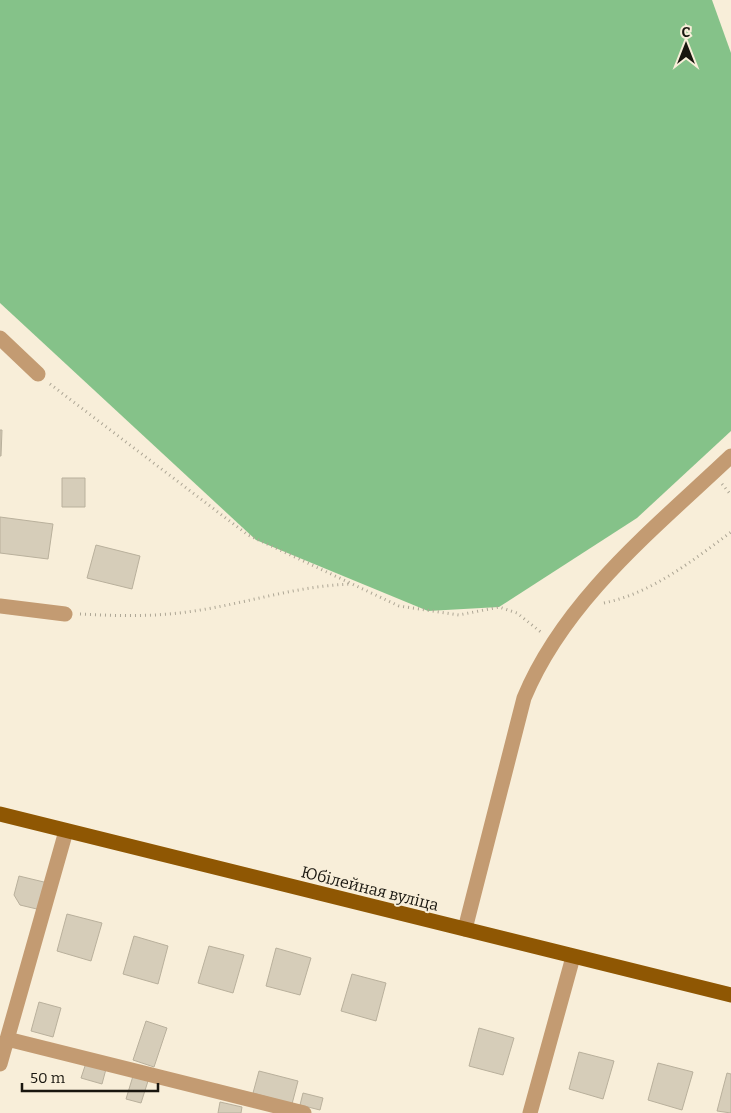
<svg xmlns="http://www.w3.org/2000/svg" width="731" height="1113" font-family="Bitter,serif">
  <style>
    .forest { fill: #85c289 }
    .building { fill: #d6cdb9; stroke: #b9b09c }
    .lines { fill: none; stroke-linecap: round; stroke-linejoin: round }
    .path { stroke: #ada695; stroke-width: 3; stroke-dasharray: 1 4; stroke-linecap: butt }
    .minor { stroke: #c39b72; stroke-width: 15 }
    .major { stroke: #8f5703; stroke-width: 15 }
    .labels { text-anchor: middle; stroke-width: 4; stroke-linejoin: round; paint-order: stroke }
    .street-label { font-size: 16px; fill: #19160f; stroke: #f8eed9 }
  </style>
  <rect width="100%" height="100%" fill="#f8eed9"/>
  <path class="forest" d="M0,0H712L731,53V431L637,518L499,607L428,611L256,540L0,303Z"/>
  <path class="building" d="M0,430H2L1,456H0Z
    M62,478H85V507H62Z
    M0,517L53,524L48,559L0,553Z
    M96,545L140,556L132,589L87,578Z
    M19,876L48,883L41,910L20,905L14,895Z
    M67,914L102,923L91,961L57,951Z
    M134,936L168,946L158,984L123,974Z
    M209,946L244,955L233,993L198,983Z
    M276,948L311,958L300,995L266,986Z
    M352,974L386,983L376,1021L341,1011Z
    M39,1002L61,1008L53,1037L31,1031Z
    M146,1021L167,1028L154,1067L133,1060Z
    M479,1028L514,1038L503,1075L469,1066Z
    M579,1052L614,1061L603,1099L569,1089Z
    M86,1063L106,1069L102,1084L81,1078Z
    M658,1063L693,1072L682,1110L648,1100Z
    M259,1071L298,1081L292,1104L253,1093Z
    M727,1073L731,1074V1113L717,1111Z
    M133,1076L148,1081L141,1103L126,1099Z
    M303,1093L323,1098L320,1110L300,1105Z
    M220,1102L242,1107L241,1113H218Z"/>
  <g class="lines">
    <path class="path" d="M50,384L248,535L399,606L459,615L499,607L517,613L542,633
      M722,484L731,495
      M604,603C652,593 692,561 731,532
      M80,614C118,616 156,617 194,611C248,603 296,586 351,584"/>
    <path class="minor" d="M0,338L38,374
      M0,606L65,614
      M465,929L524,698C565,599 655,528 731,456
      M7,1039L304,1113
      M0,1064L66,831
      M530,1113L573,957"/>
    <path class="major" d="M0,814L731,995"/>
  </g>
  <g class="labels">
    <g class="street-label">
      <text transform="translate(370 888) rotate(14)" y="6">Юбілейная вуліца</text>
    </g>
  </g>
  <g transform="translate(686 45)" stroke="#f8eed9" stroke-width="4" paint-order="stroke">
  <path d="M0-4L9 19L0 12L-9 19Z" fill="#19160f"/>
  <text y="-8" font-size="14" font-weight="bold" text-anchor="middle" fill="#19160f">С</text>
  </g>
  <path d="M22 1083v8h136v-8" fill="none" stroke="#19160f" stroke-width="2.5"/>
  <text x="30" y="1083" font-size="15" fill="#19160f" stroke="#f8eed9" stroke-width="4" paint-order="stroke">50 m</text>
</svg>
